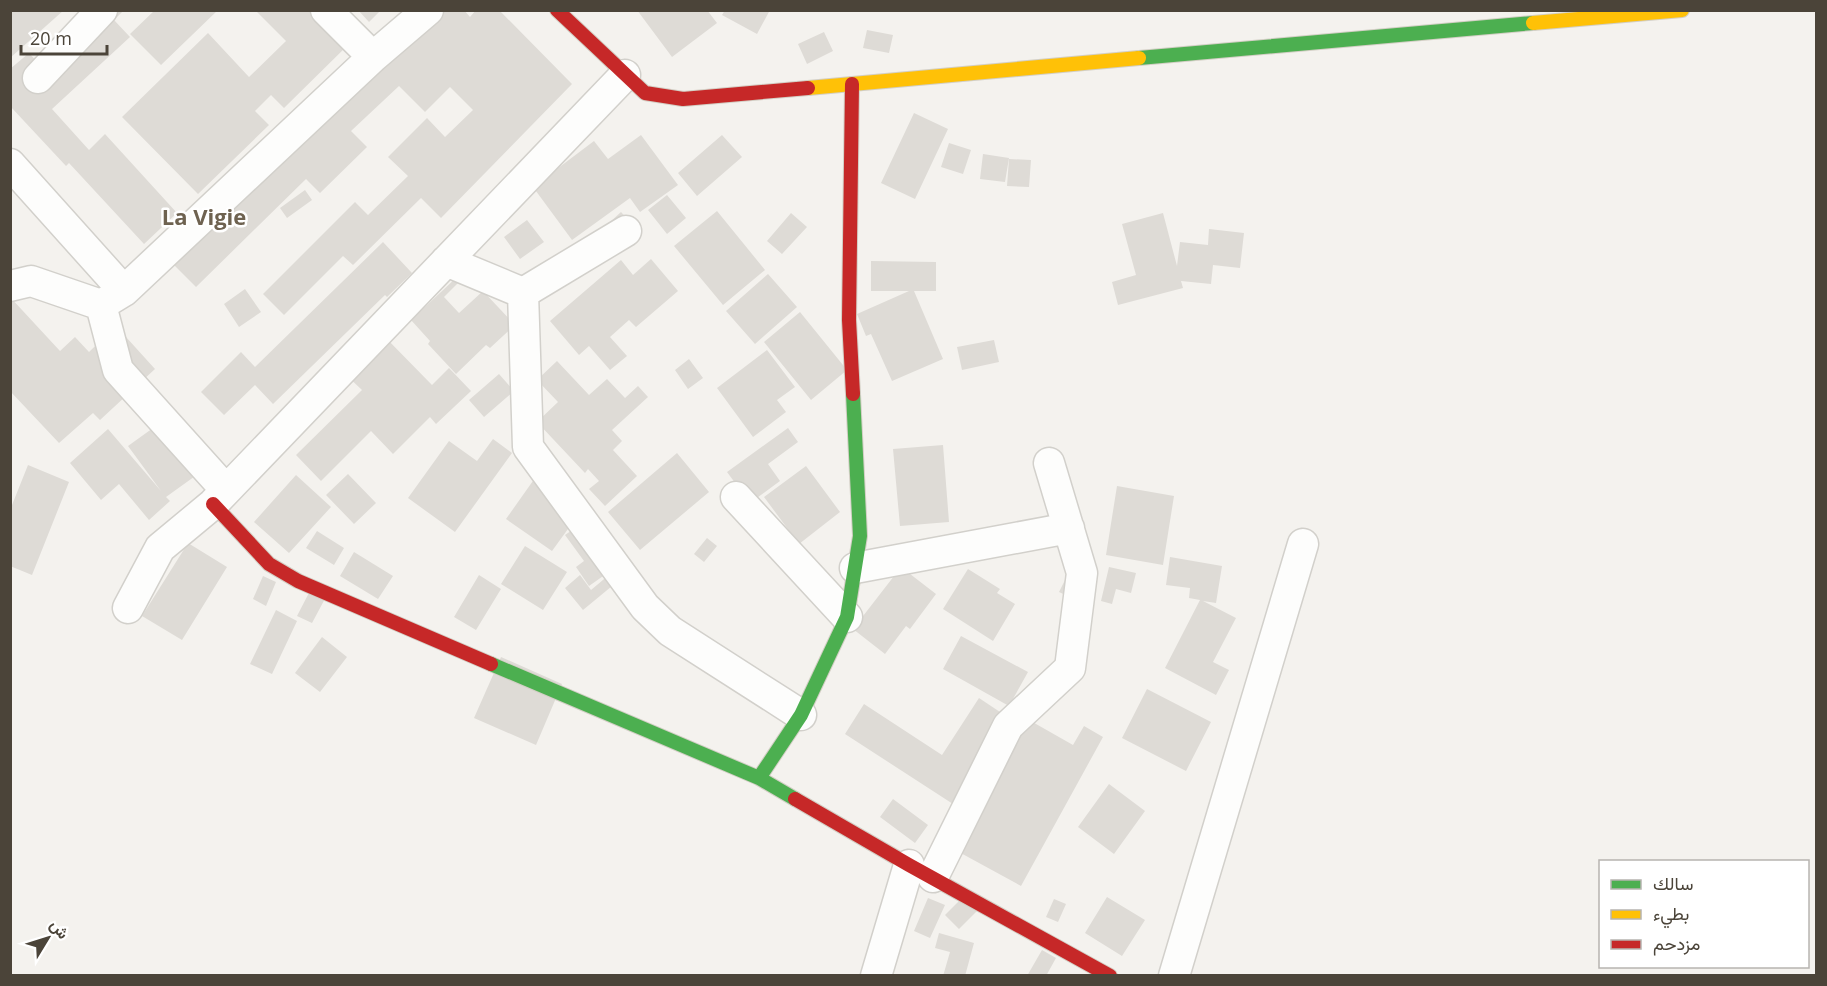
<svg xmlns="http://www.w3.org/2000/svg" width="1827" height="986" font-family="'Open Sans',Vazirmatn,sans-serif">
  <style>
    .building { fill: #dedbd6 }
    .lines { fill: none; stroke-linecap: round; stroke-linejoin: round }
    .street-casing { stroke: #d2d0cb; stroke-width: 33 }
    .fast-casing { stroke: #d3cfc5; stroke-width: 16 }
    .slow-casing { stroke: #d3cfc5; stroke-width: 16 }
    .jam-casing { stroke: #d3cfc5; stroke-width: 16 }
    .street { stroke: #fdfdfc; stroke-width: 30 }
    .fast { stroke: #4caf50; stroke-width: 14 }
    .slow { stroke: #ffc107; stroke-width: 14 }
    .jam { stroke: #c62828; stroke-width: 14 }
    .labels { text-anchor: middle; stroke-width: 5; stroke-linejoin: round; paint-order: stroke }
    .quarter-label { font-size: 22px; font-weight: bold; fill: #6e6250; stroke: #fff }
  </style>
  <rect width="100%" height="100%" fill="#f4f2ee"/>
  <path class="building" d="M13,10H64L10,58V13Z
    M99,10H124L114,20L130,37L52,109L89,150L105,134L177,213L144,244L69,163L66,166L10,106V69L29,53L40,65Z
    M155,10H218L161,65L130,34Z
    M255,10H318L350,43L284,108L271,95L255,111L269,125L198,194L122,117L208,33L249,77L286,41Z
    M358,10H381L369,22Z
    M428,10H464L470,17L476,10H499L572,84L441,218L421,198L353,265L343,256L284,315L263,294L355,202L368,215L408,176L388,157L427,118L445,137L473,110L450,87L425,112L399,86L351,131L367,147L320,193L306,179L196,287L171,262Z
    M637,10H707L717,23L672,57Z
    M725,10H770L757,34L722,15Z
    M867,30L893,35L889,53L863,48Z
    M824,32L833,51L807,64L798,44Z
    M914,113L948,129L915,199L881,183Z
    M641,135L678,185L640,212L630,198L572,240L533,187L594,141L608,159Z
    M722,135L742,157L697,196L678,173Z
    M949,143L971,150L963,174L941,167Z
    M983,154L1009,158L1005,182L980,179Z
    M1009,159L1031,160L1029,187L1007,186Z
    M305,190L312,200L287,218L280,208Z
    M667,195L686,218L667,234L648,210Z
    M717,211L765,270L723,305L674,246Z
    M621,212L631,223L619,235L609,223Z
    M791,213L807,227L782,254L767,241Z
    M1163,213L1177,266L1180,242L1208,245L1209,229L1244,233L1240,268L1213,265L1211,284L1181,281L1183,288L1118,305L1112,282L1136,275L1122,224Z
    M527,220L544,242L520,259L504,237Z
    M383,242L412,273L387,297L385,295L273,404L255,385L224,415L201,392L241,352L255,367Z
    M651,259L678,291L636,327L629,320L610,337L627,356L610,370L589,346L579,355L550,321L621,260L633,275Z
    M871,261L936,262V291H914L943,359L892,381L871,334L866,336L857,314L909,291H871Z
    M768,274L797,307L755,344L726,311Z
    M457,277L460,281L444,297L459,313L483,291L515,325L490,348L486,345L456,374L428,344L430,341L411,320Z
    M245,289L261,312L239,327L224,304Z
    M10,297L60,351L75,337L89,352L116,326L155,369L100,420L93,413L59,443L10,391Z
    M800,312L847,370L811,400L764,342Z
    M384,336L432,385L449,368L471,391L436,424L430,417L393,454L371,431L321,481L296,455L362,390L345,374Z
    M994,340L999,362L962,370L957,347Z
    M767,350L795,387L777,400L786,412L753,437L717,388Z
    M689,359L703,378L688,389L675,370Z
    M557,361L589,395L607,379L625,398L638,386L648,397L612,430L622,441L613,450L637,476L605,506L589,489L599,481L588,469L585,473L537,422L558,402L537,380Z
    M499,374L514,391L484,417L469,400Z
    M160,423L198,474L166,497L170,501L149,520L119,484L101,500L70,463L108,429L161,491L128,446Z
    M788,428L798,442L768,464L780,481L750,503L727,472Z
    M493,439L512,453L455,532L408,498L449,441L477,461Z
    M943,445L949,522L900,526L893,449Z
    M677,453L709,492L640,550L608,512Z
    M28,465L69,482L32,575L10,566V510Z
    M806,466L840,512L799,544L764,497Z
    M348,474L376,503L354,524L326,495Z
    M296,475L331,507L289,553L254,522Z
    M535,478L581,511L552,551L506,519Z
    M1117,486L1174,496L1163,565L1106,555Z
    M591,517L623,562L589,586L576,567L584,561L565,535Z
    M317,531L344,548L334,565L306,548Z
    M707,538L717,546L704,562L694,554Z
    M188,543L227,567L182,640L142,616Z
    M525,546L567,572L543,610L501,584Z
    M354,552L393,576L378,599L340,576Z
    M1170,557L1222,566L1216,603L1203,601L1236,618L1213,662L1229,670L1216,695L1165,668L1200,600L1189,598L1190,588L1166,585Z
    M622,564L629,572L583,610L565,588L580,575L591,590Z
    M901,567L936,594L910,629L906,626L885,654L853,629Z
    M1109,567L1136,573L1131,593L1116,589L1112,604L1101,601Z
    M968,569L1000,589L997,593L1015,604L993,641L943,609Z
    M479,575L501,589L476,630L454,617Z
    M263,576L276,582L266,606L253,599Z
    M1065,580L1080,586L1074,599L1059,592Z
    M312,587L327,595L312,623L297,616Z
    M276,610L297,621L272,674L250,664Z
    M961,636L1028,672L1009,706L943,669Z
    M322,637L347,657L320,692L295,673Z
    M501,657L562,684L536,745L474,718Z
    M1147,689L1211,722L1186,771L1122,738Z
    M979,698L1009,718L953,804L845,734L864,704L942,755Z
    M1029,720L1073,745L1084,726L1103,737L1021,886L957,851Z
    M1109,784L1145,811L1114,854L1078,827Z
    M893,799L928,825L915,843L880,817Z
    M963,897L977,911L959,929L945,915Z
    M1107,897L1145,920L1122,956L1085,933Z
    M928,898L945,905L930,938L914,931Z
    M1054,899L1066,904L1058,922L1046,917Z
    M939,933L974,943L965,976H943L950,952L935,948Z
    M1042,950L1056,958L1046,976H1027Z"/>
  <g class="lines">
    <g class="street-casing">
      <path id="street" d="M326,10L373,57L428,10
        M38,78L102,10
        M10,164L124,291L106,302
        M446,261L523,293L528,447L645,607L670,631L801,715
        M10,286L31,281L101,305L118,370L226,490
        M124,291L373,57
        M523,293L626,231
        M736,497L847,617
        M855,568L1069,528
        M128,608L160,548L213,504L625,75
        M933,877L1008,726L1070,668L1082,573L1049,463
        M876,976L909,865
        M1174,976L1303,544"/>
    </g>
    <g class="fast-casing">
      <path id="fast" d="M1139,58L1533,23
        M491,664L759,778L795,799
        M759,778L801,715L847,617L860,536L853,394"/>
    </g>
    <g class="slow-casing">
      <path id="slow" d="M1533,23L1682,10
        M808,88L1139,58"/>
    </g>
    <g class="jam-casing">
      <path id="jam" d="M557,10L645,93L683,99L808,88
        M852,84L849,320L853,394
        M213,504L269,564L298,581L491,664
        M795,799L909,865L1110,976"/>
    </g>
    <use href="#street" class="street"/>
    <use href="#fast" class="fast"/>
    <use href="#slow" class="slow"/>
    <use href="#jam" class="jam"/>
  </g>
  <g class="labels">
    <g class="quarter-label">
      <text x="204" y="225">La Vigie</text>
    </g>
  </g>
  <rect width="1827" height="986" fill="none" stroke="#4b4439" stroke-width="24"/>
  <rect x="1599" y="860" width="210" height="108" fill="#ffffff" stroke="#b7b4b0" stroke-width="1.5"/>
  <rect x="1611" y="880" width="30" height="9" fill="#4caf50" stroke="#b7b4b0" stroke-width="1.5"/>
  <text x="1653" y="890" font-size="18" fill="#4b4439">سالك</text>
  <rect x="1611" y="910" width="30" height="9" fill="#ffc107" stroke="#b7b4b0" stroke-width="1.5"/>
  <text x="1653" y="920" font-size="18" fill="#4b4439">بطيء</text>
  <rect x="1611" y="940" width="30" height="9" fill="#c62828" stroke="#b7b4b0" stroke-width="1.5"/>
  <text x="1653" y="950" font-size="18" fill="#4b4439">مزدحم</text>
  <g transform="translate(48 938) rotate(52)" stroke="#ffffff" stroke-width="4.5" paint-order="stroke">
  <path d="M0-4.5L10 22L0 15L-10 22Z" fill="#4b4439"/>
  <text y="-9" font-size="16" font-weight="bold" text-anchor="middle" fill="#4b4439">ش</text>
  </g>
  <path d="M21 45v9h86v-9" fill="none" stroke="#4b4439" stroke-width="3"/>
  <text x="30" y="45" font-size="18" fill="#4b4439" stroke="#ffffff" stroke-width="4.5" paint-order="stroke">20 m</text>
</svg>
